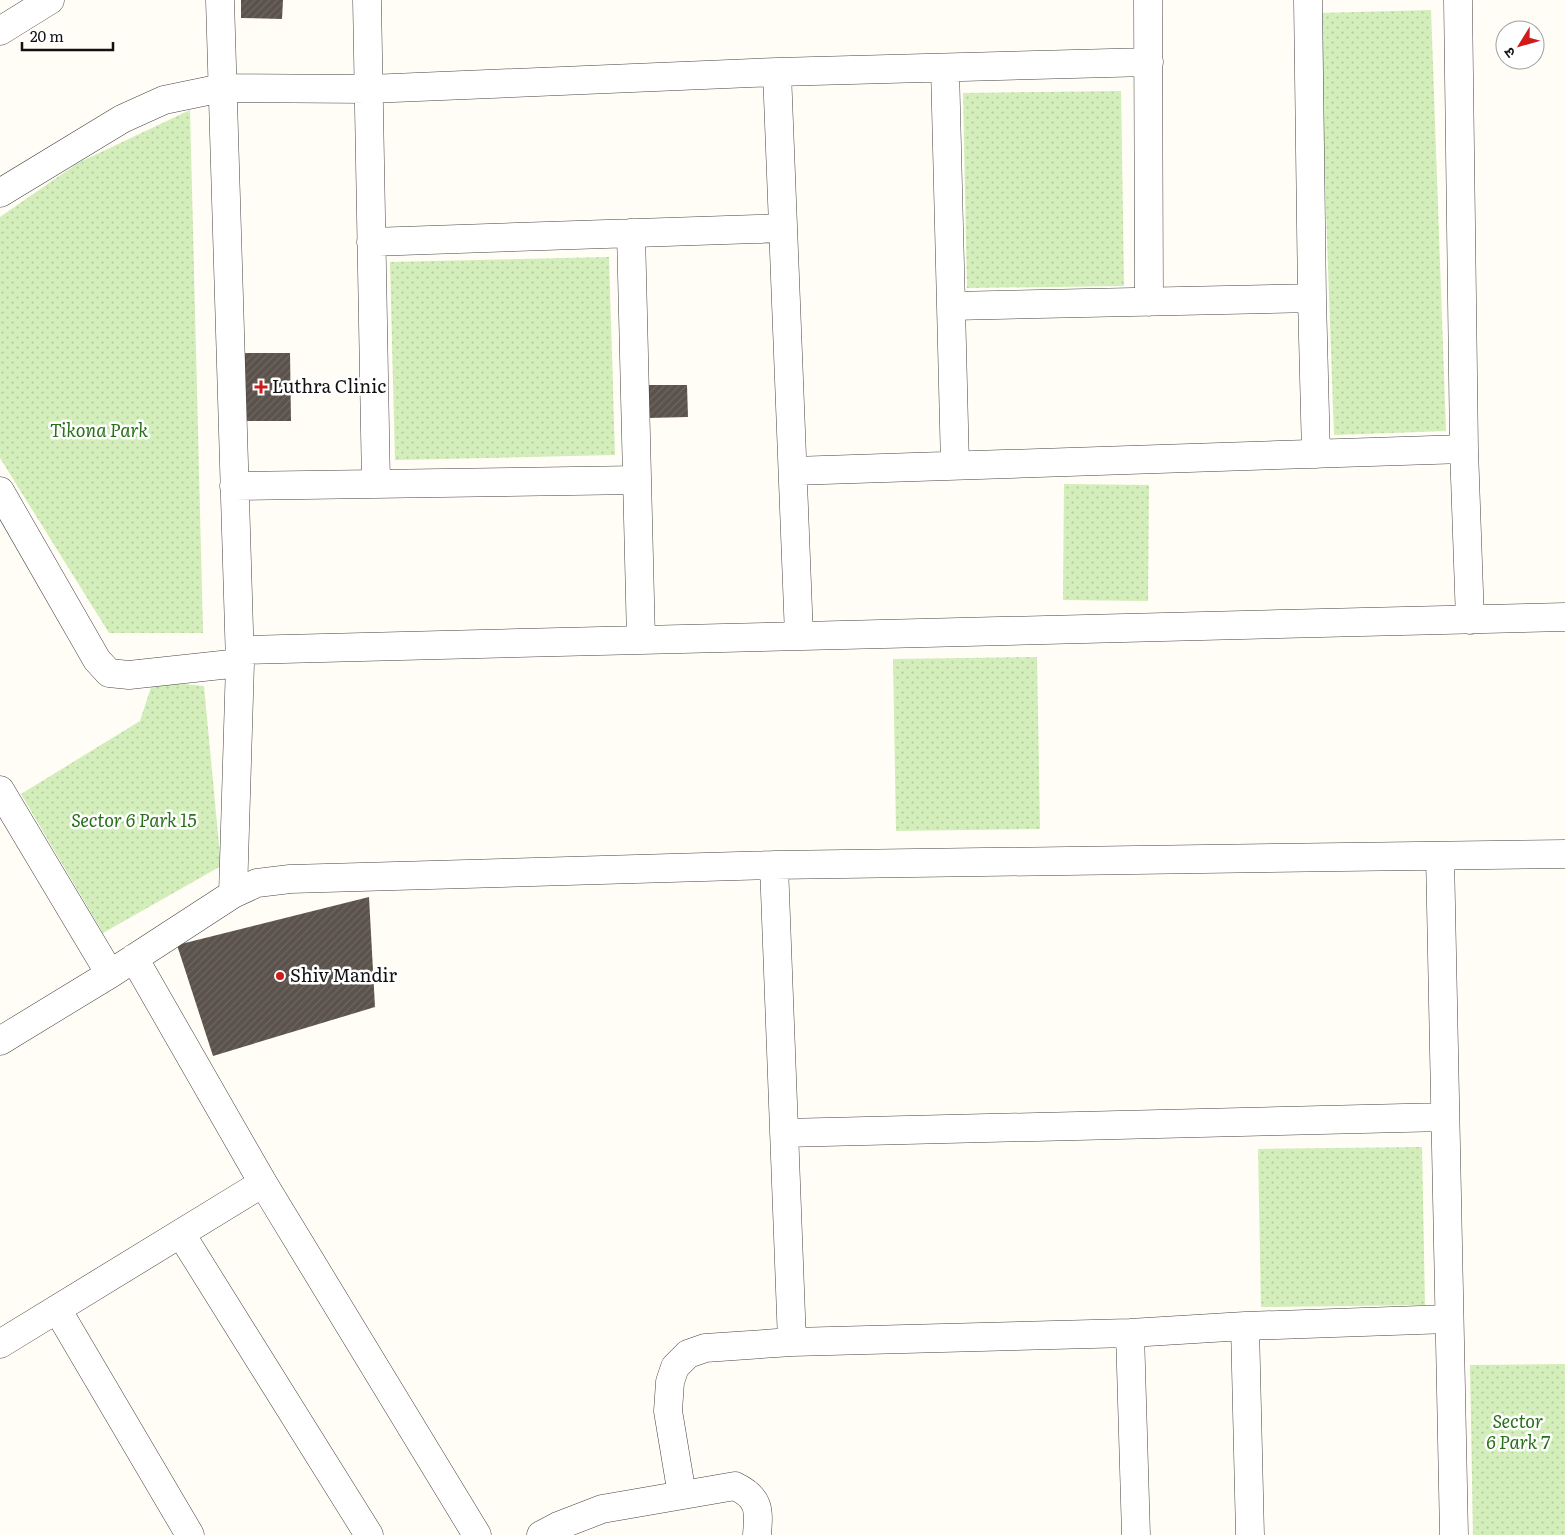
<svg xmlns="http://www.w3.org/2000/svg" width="1565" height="1535" font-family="Literata,'Noto Sans Devanagari',serif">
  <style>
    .park { fill: url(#park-dots) }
    .building { fill: url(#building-hatch) }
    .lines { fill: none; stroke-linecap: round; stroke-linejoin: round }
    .minor-casing { stroke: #444; stroke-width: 29 }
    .minor { stroke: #fff; stroke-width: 28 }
    .poi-dot { fill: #cf1b1b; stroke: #fff; stroke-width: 2 }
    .labels { text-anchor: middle; stroke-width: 5; stroke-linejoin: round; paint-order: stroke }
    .poi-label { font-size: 18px; fill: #111; stroke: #fff; text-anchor: start }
    .park-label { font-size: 18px; font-style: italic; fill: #287019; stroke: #fff }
  </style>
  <defs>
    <pattern id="park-dots" width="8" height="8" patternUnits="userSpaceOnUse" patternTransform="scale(1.25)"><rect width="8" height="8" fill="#d3eeba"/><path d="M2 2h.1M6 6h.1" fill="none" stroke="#b4cb9f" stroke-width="1.8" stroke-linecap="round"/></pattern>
    <pattern id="building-hatch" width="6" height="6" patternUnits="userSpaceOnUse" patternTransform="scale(1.25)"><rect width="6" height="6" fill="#5b524c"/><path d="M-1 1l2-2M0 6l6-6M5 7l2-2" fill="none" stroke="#6e6662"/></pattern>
  </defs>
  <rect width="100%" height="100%" fill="#fffdf5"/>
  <path class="park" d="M1431,10L1446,431L1334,435L1319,13Z
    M1121,91L1124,286L967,288L963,93Z
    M190,110L203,633H109L0,458V217L78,163Z
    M609,257L615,455L395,460L390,262Z
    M1064,484L1149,485L1148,601L1063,600Z
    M1037,657L1040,829L896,831L893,659Z
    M153,681L204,686L221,866L103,933L21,794L140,721Z
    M1422,1147L1425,1305L1261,1307L1258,1149Z
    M1565,1364V1535H1473L1470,1365Z"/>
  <path class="building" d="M241,0H283L282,19L241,18Z
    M243,353H290L291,421H243Z
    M647,385H687L688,417L648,418Z
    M369,897L375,1007L213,1056L177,945Z"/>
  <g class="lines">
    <g class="minor-casing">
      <path id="minor" d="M220,0L240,663L233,894
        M367,0L376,484
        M1148,0L1149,302
        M1308,0L1312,298L1316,454
        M1458,0L1464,449L1470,620
        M0,31L50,0
        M945,68L955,465
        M777,72L799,636
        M0,193L122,119L164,100L222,88L369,89L777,72L1149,62
        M631,233L641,640
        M371,242L783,228
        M952,306L1312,298
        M793,471L1464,449
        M234,486L637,480
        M0,491L97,660L109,673L129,675L240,663
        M240,650L1565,617
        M0,790L110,974
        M1440,856L1454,1535
        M774,865L792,1342
        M134,958L263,1183L477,1535
        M0,1041L110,974L233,894L257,883L290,879L774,865L1565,854
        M784,1133L1445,1117
        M181,1234L369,1535
        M57,1309L190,1535
        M1245,1326L1250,1535
        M1130,1333L1136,1535
        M0,1344L263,1183
        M682,1495L668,1411L670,1382L675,1367L688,1354L705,1348L792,1342L1130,1333L1245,1326L1449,1319
        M541,1535L558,1526L602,1509L735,1486C760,1498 759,1510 757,1535"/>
    </g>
    <use href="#minor" class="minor"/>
  </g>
  <g class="poi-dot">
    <path d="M258.5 379.5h5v5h5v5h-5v5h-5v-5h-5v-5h5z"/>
    <circle cx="280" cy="976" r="5"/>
  </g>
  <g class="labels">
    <g class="poi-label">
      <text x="272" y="393">Luthra Clinic</text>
      <text x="290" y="982">Shiv Mandir</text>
    </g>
    <g class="park-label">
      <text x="99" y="437">Tikona Park</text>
      <text x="134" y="827">Sector 6 Park 15</text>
      <text x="1518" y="1428">Sector<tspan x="1518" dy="21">6 Park 7</tspan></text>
    </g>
  </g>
  <g transform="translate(1520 45) rotate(233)"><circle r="24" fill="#ffffff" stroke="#a0a0a0"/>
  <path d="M0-4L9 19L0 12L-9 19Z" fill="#cf1b1b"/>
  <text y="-8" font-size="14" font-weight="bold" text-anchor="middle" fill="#111111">उ</text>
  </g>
  <path d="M22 42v8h91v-8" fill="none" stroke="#111111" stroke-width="2.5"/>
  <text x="30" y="42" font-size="15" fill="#111111" stroke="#ffffff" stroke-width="4" paint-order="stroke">20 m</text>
</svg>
